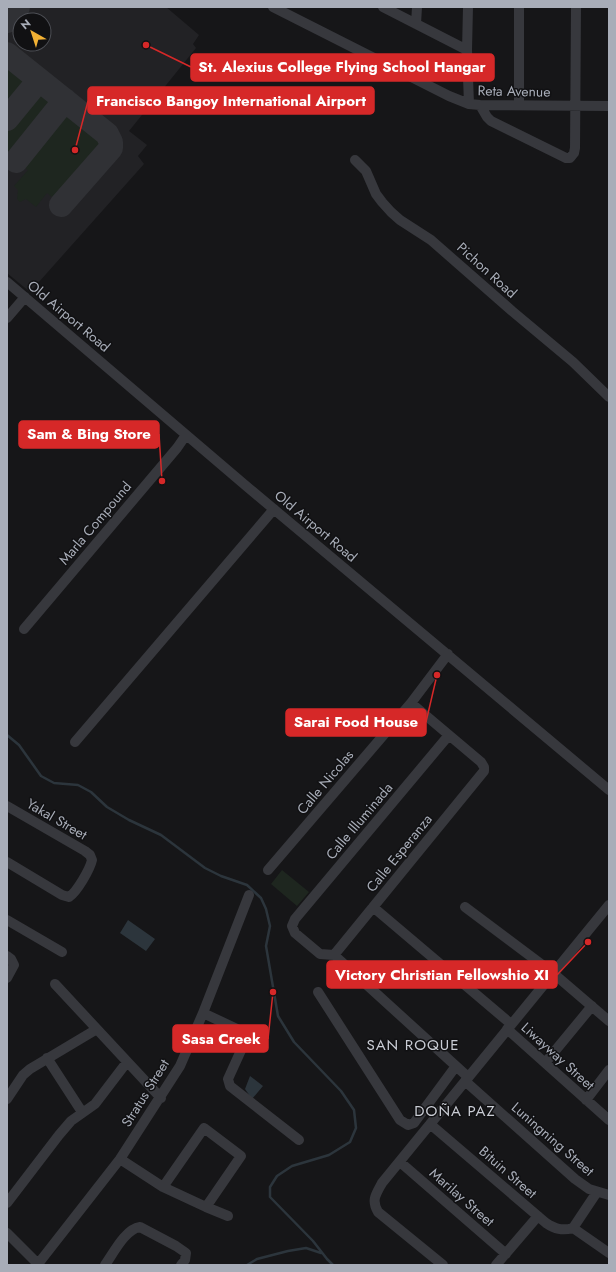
<svg xmlns="http://www.w3.org/2000/svg" width="616" height="1272" font-family="Jost,sans-serif">
  <style>
    .built { fill: #222225; fill-rule: evenodd }
    .green { fill: #1e261f }
    .water { fill: #2c353c }
    .lines { fill: none; stroke-linecap: round; stroke-linejoin: round }
    .stream { stroke: #2c353c; stroke-width: 2.5 }
    .taxiway { stroke: #303135; stroke-width: 24 }
    .minor { stroke: #37383d; stroke-width: 10 }
    .labels { text-anchor: middle; stroke-width: 3; stroke-linejoin: round; paint-order: stroke }
    .street-label { font-size: 14px; fill: #a8adb8; stroke: #111113 }
    .neighbourhood-label { font-size: 15px; letter-spacing: 1px; fill: #c9ccd4; stroke: #111113 }
    .leader { fill: none; stroke: #d62828; stroke-width: 1.5 }
    .callout-dot { fill: #d62828; stroke: #111113; stroke-width: 1.5 }
    .callout { fill: #d62828; stroke: #d62828; stroke-width: 1.5 }
    .callout-label { font-size: 15px; text-anchor: middle; font-weight: bold; fill: #fff }
  </style>
  <rect width="100%" height="100%" fill="#161618"/>
  <path class="built" d="M7,7H166L199,35L193,44L196,48L129,131L147,145L138,156L144,164L30,292L7,273ZM20,20H44V44H20Z"/>
  <path class="green" d="M7,63L33,84L7,114Z
    M38,88L59,105L39,129L36,128L29,137L31,139L15,159L7,153V125Z
    M63,108L104,142L105,149L61,200H56L47,193L36,207L26,199L20,202L17,199L18,190L14,186L28,170L19,163L36,142L39,145L46,136L43,133Z
    M282,870L309,892L297,906L271,884Z"/>
  <path class="water" d="M128,920L155,939L146,951L120,933Z
    M250,1076L263,1086L252,1099L245,1089Z"/>
  <g class="lines">
    <path class="stream" d="M7,735L19,745L41,776L54,783L78,785L91,792L107,807L129,820L161,835L205,868L221,876L247,885L261,898L266,909L270,926L266,946L278,1016L294,1042L341,1091L354,1110L356,1128L350,1142L329,1155L292,1166L277,1176L270,1187V1197L313,1241L327,1259L333,1265
      M247,1265L257,1259L288,1251L306,1248L321,1253"/>
    <path class="taxiway" d="M7,21L18,7
      M7,54L107,134L111,142V148L61,205
      M7,119L39,80
      M16,161L65,100"/>
    <path class="minor" d="M273,7L449,96L469,104L480,105L609,106
      M383,7L467,50
      M468,7L467,50L469,104
      M416,24L417,7
      M480,105L487,117L491,121L566,158H570L574,153L575,148L576,7
      M519,105V7
      M355,160L366,171L376,194L382,202L391,212L400,220L431,240L512,311L573,362L609,397
      M7,282L245,485L609,790
      M7,318L25,297
      M24,629L177,448L186,435
      M449,735L295,919L292,926L295,933L320,954L334,955L468,1077
      M75,742L274,509
      M7,806L85,851L90,855L92,860C90,869 77,892 69,897L62,895L7,862
      M268,870L411,703L448,654
      M373,907L511,1024
      M465,907L553,973L609,1021
      M7,920L62,952
      M334,955L484,771V767L481,762L411,703
      M7,956L11,959L14,965L7,978
      M55,984L161,1098
      M318,992L400,1120L408,1125L414,1123L456,1066
      M203,1013L237,1029L242,1032L245,1037L243,1046L228,1079L230,1086L299,1140
      M507,1029L609,1120
      M47,1058L82,1112
      M545,1063L592,1006
      M465,1081L575,1179L589,1189L609,1195
      M7,1099L23,1075L30,1069L97,1029
      M586,1100L609,1070
      M430,1124L546,1223C555,1229 562,1231 573,1228
      M120,1159L163,1187L206,1207L228,1216
      M400,1162L506,1254
      M163,1187L204,1128L241,1156L206,1207
      M7,1203L59,1135L71,1121L95,1104L127,1062
      M573,1228L597,1192
      M573,1228L609,1253
      M7,1233L39,1265
      M38,1264L120,1159L180,1066L203,1013L249,895
      M105,1265C113,1254 125,1229 140,1227L176,1246L186,1253L185,1260L181,1265
      M443,1265L378,1212C371,1200 376,1194 382,1183L609,905
      M496,1265L538,1216"/>
  </g>
  <g class="labels">
    <g class="street-label">
      <text transform="translate(514 91) rotate(1)" y="5">Reta Avenue</text>
      <text transform="translate(487 270) rotate(42)" y="5">Pichon Road</text>
      <text transform="translate(69 316) rotate(40)" y="5">Old Airport Road</text>
      <text transform="translate(95 523) rotate(-50)" y="5">Marla Compound</text>
      <text transform="translate(316 526) rotate(40)" y="5">Old Airport Road</text>
      <text transform="translate(325 782) rotate(-50)" y="5">Calle Nicolas</text>
      <text transform="translate(57 819) rotate(30)" y="5">Yakal Street</text>
      <text transform="translate(359 821) rotate(-50)" y="5">Calle Illuminada</text>
      <text transform="translate(399 853) rotate(-51)" y="5">Calle Esperanza</text>
      <text transform="translate(558 1056) rotate(42)" y="5">Liwayway Street</text>
      <text transform="translate(145 1093) rotate(-58)" y="5">Stratus Street</text>
      <text transform="translate(553 1139) rotate(41)" y="5">Luningning Street</text>
      <text transform="translate(508 1172) rotate(41)" y="5">Bituin Street</text>
      <text transform="translate(462 1197) rotate(41)" y="5">Marilay Street</text>
    </g>
    <g class="neighbourhood-label">
      <text x="413" y="1050">SAN ROQUE</text>
      <text x="455" y="1116">DOÑA PAZ</text>
    </g>
  </g>
  <path class="leader" d="M146 45L191 67M75 150L88 101M162 481L159 434M437 675L426 722M588 942L557 975M273 992L268 1039"/>
  <g class="callout-dot">
    <circle cx="146" cy="45" r="4"/>
    <circle cx="75" cy="150" r="4"/>
    <circle cx="162" cy="481" r="4"/>
    <circle cx="437" cy="675" r="4"/>
    <circle cx="588" cy="942" r="4"/>
    <circle cx="273" cy="992" r="4"/>
  </g>
  <g class="callout">
    <rect x="191" y="54" width="303" height="27" rx="4"/>
    <rect x="88" y="87" width="286" height="27" rx="4"/>
    <rect x="19" y="421" width="140" height="27" rx="4"/>
    <rect x="286" y="709" width="140" height="27" rx="4"/>
    <rect x="327" y="961" width="230" height="27" rx="4"/>
    <rect x="173" y="1025" width="95" height="27" rx="4"/>
  </g>
  <g class="callout-label">
    <text x="342" y="72">St. Alexius College Flying School Hangar</text>
    <text x="231" y="106">Francisco Bangoy International Airport</text>
    <text x="89" y="439">Sam &amp; Bing Store</text>
    <text x="356" y="727">Sarai Food House</text>
    <text x="442" y="980">Victory Christian Fellowshio XI</text>
    <text x="221" y="1044">Sasa Creek</text>
  </g>
  <rect width="616" height="1272" fill="none" stroke="#a8adb8" stroke-width="16"/>
  <g transform="translate(32 32) rotate(321)"><circle r="19" fill="#111113" stroke="#4d4f55"/>
  <path d="M0-3L7 15L0 10L-7 15Z" fill="#f2b134"/>
  <text y="-6" font-size="11" font-weight="bold" text-anchor="middle" fill="#a8adb8">N</text>
  </g>
</svg>
